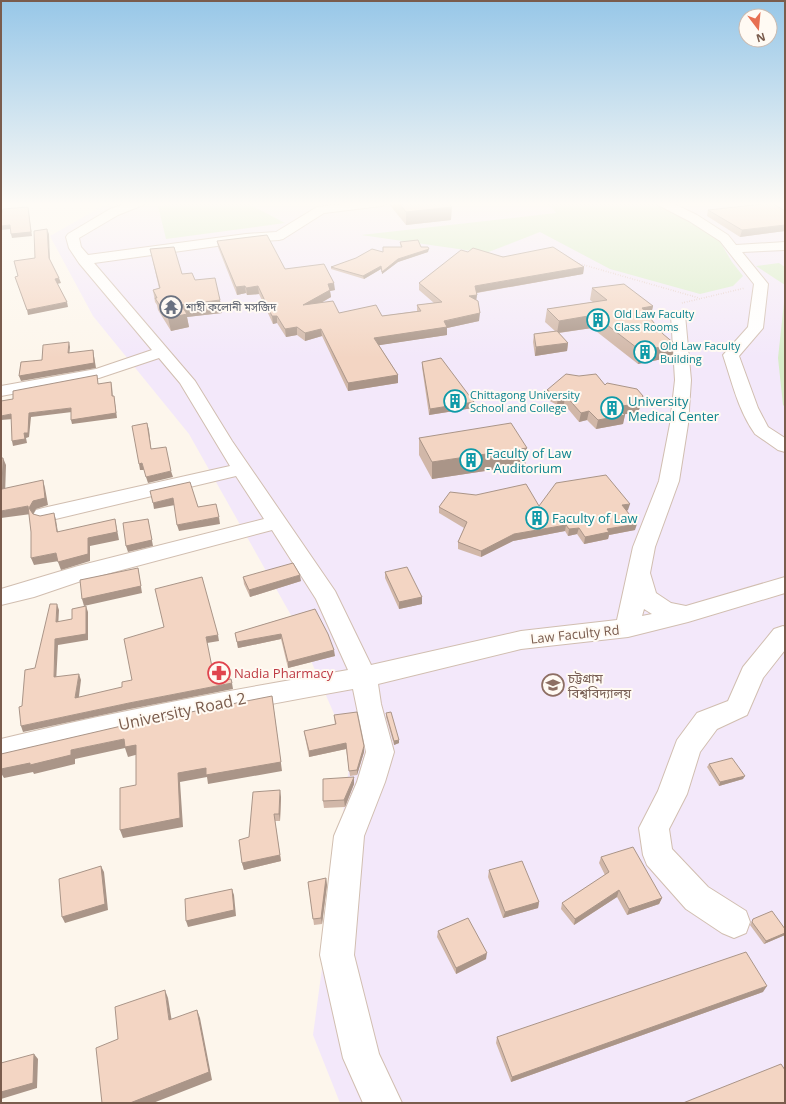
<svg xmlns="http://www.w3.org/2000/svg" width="786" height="1104" font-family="'Open Sans','Noto Sans Bengali',sans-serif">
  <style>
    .education { fill: #f3e8fa }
    .green { fill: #d8ecc9 }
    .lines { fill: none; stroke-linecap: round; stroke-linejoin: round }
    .minor-casing { stroke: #d1beb0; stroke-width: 2 }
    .path { stroke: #d9b8a5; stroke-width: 1.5; stroke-dasharray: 0.5 2; stroke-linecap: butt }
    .minor { fill: #fff; fill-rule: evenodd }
    .wall { fill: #d1b7a8 }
    .shaded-wall { fill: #aa9588 }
    .building { fill: #f3d5c3; stroke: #aa9588 }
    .labels { text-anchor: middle; stroke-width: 4; stroke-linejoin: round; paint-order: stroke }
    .far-worship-label { font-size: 11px; fill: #5b616d; stroke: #fffaf3; text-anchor: start }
    .far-culture-label { font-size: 11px; fill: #0d838f; stroke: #fffaf3; text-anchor: start }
    .culture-label { font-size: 13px; fill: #0d838f; stroke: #fffaf3; text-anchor: start }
    .street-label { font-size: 13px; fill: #7a5c4d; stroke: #fffaf3 }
    .health-label { font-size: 13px; fill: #be3a42; stroke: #fffaf3; text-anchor: start }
    .education-label { font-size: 13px; fill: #785e54; stroke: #fffaf3; text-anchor: start }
    .near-street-label { font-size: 16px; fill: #7a5c4d; stroke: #fffaf3 }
  </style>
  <rect width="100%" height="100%" fill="#fdf6ec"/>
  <path class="education" d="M108,203H785V1103H340L313,1035L351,753L292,617L189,434L93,316L50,236Z"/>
  <path class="green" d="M185,203H247L285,223L166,239L158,206Z
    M545,203H656L683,216L719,240L732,262L743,276L733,286L700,294L610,269L540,232L486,253L361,235L556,213L553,209Z
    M779,263L785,267V285L756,266Z
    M784,302H785V407L783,405L778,358Z"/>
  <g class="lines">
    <g class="minor-casing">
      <path id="minor" d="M128,203H145L143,205L118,215L79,238L81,247L88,255L246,234L276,232L317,207L350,203H387L381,206L324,213L283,239L279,240L246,242L94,263L195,381L232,441L335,591L371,665L521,631L617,620L633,547L659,481L670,424L675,380L671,315L673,312L678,311L683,312L685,315L691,380L688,424L679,481L655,547L650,573L656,593L671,603L686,606L785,577V593L688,622L628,637L521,649L378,684L381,704L394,752L385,782L364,836L354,955L379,1054L402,1103H363L343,1058L320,955L334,836L357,782L366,752L353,689C235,710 117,733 1,763V739C116,711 232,690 348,670L316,599L272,530L84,580L34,597L1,605V589L78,566L264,519L236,476L43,522L36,520L33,515L36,510L43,508L230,466L180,383L159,358L99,378L1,396V386L96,369L152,350L79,263L69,248L66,237L68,234L110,209ZM644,609L652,614L642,616Z
        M656,203H672L697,215L728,235L736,245L785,242V250L742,252L768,284L763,328L739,356L758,408L768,427L785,438V452L778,450L755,434C738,410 732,382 723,355L748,327L754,284L720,241L689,221L658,205Z
        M783,626L785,627V650L763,678L747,715L717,729L700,752L687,794L669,829L672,849L708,887L746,911L750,922L746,933L734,938L722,933L686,909L647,865L643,855L639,828L658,791L677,740L697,713L728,701L743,667L774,629Z"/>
    </g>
    <path class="path" d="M577,263L699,298
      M682,303L745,288"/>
    <use href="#minor" class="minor"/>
  </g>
  <path class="wall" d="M389,203H448L451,220L406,225L389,204Z
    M708,210L785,211V231L740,237L707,216Z
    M217,241L335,290L330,291L331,297L321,303L339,313L382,316L417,311V305L434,303L419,290V283L468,252L584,267L583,274L477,293L476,300L479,321L447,328V335L379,345L398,375V383L348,391L322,336L305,341L297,335L286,337L277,323L273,324L259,294L247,295L246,293L237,295L218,247Z
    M400,242L421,247L428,252L398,262L382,274L381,269L364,279L331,269V267L401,247L400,244Z
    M150,249L182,274L195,280L220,300L222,313L187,317L189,327L171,331L158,310L157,305L155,302L153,290L159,288Z
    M592,288L653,306L650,318L663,334L675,344L672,357L638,364L592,328L559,333L568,343L567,351L535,356L533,342L534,334L555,331L545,322L547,309L593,302L590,300Z
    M422,362L473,408L429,415L422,367Z
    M605,385L643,396L641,405L638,412L625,414L623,424L596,429L587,420L579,422L564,404L557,405L546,399L547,390Z
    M419,438L527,448L525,465L432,479L419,455Z
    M539,506L628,510L627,511L635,530L609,535L608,539L584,544L577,534L568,536L565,531L513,541L481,557L458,549V542L464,528L439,513V507Z
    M385,572L422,597V604L399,609L385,578Z
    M243,577L301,581L250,597L244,584Z
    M315,609L335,656L288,668L281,639L238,648L235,633Z
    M386,713L399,740V743L394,745L386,717Z
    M334,715L364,746V752L357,775L350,776L346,749L309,757L305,737L304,731L335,725Z
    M709,764L743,779L719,786L707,767Z
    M354,777V784L345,807L324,808L323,801Z
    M281,797L280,821H275L281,861L244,870L242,863Z
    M601,857L662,898L659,904L627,915L617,897L574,925L561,909L562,903L605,875L599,863Z
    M489,870L539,902L538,908L503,918L488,877Z
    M326,878L327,885L322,924L314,925L308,882Z
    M753,919L785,929V935L764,944L750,925Z
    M438,931L486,959L456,974L437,937Z
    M763,992L511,1082L496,1043L497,1037Z"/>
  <path class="shaded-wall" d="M28,207L32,236L12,238L11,234Z
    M452,207L451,220L406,225V212Z
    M10,225L11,229L1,230V226Z
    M785,225V231L740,237L742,230Z
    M47,229L49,234L50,263L49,258Z
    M429,249L428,252L398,262L382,274V272L398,259Z
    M381,266V269L364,279L363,276Z
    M584,267L583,274L475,293V286Z
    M59,278L61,283L57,284L55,279Z
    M334,283L335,290L330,291L331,297L303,313V305L328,284Z
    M245,286L246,293L237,295L236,287Z
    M258,286L259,294L247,295L246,288Z
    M477,295L476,302L469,296Z
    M220,300L222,313L187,317L189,327L171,331L168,318L181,305Z
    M67,302L68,307L28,315L27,310Z
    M653,306L650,319L642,308Z
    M480,313L479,321L447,328V335L374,346V338Z
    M594,315L592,328L557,333L559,321Z
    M272,316H277V323L273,324Z
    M297,327V335L286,337L285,329Z
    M321,329L322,336L305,341V333Z
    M69,342L70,347L69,357L68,353Z
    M568,343L567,351L535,356L536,347Z
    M675,344L672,357L638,364L641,351Z
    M93,350L96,368L21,381L19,376Z
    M398,375V383L348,391V383Z
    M111,382L112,386L113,400L112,396Z
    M565,395L564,404L557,405L558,396Z
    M114,396L117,418L72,424L71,420Z
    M643,396L641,405L638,412L615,416L617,407Z
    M474,402L473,408L429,415L430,409Z
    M71,408L72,412L31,417L29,437L26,438L27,443L13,446L12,441L24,433L29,413Z
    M589,411L587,420L579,422L581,413Z
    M11,414L13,419L1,420V416Z
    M625,415L623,424L596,429L598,420Z
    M147,423L149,430L152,456L151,449Z
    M527,448L525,465L432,479V462Z
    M3,458L6,465L5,496L2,489Z
    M142,463L144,470H140L139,464Z
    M171,471L173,477L148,483L146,477Z
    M43,480L45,488L48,505L36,509L32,516L29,508Z
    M173,498L175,505L154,509L153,503Z
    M630,504L628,510L621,512L622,505Z
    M28,506L31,514L1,518V511Z
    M54,513L56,520L59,539L57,532Z
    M219,517L220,524L179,531L177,525Z
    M115,519L119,540L90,546V561L61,570L58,562L88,538Z
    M148,519L153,546L128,552L126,546Z
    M637,524L635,530L609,535L608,539L584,544L585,537L607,529Z
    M566,525L565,531L513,541L481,557V551L514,534Z
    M579,528L577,534L568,536L569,529Z
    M56,553L59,561L34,565L31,558Z
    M138,568L142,593L84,606L82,599Z
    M300,575L301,581L250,597L249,590Z
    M422,597V604L399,609V602Z
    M57,604L59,610L58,628L56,622Z
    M86,606L88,612V640L58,645L56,683L54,677L55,639Z
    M281,634V639L238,648L237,642Z
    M218,635L219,641L207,643L206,637Z
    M334,650L335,656L288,668V662Z
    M79,674L81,680L78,704L75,698Z
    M232,683L233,689L130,709L23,732L21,726L129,703Z
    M272,696L282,771L208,784L207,777L180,782L183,827L123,838L120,830L178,773Z
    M124,739L136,745L139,754L128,757L125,748L75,759V764L34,774L33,772L4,778L1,773V769L71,750Z
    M399,740V743L394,745V741Z
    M346,743V749L309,757V751Z
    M364,746V752L357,775V770Z
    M745,776L743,779L719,786L720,782Z
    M354,777V784L345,807L344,800Z
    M280,790L281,797L280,821L279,814Z
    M280,855L281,861L244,870L242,863Z
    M101,866L104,872L108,910L65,923L62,917Z
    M326,878L327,885L322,924L321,918Z
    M232,889L234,895L236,916L188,927L186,921Z
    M619,890L617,897L574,925L575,919Z
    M662,898L659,904L627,915L629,909Z
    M539,902L538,908L503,918L505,912Z
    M785,933V935L764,944L766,941Z
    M487,953L486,959L456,974V968Z
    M767,986L763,992L511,1082L512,1077Z
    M165,990L168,998L173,1028L169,1020Z
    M197,1010L200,1018L212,1080L153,1103H130Z
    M34,1054L38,1059L37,1088L1,1099V1092Z"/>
  <path class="building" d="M399,203H448L452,207L406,212Z
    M772,203L785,211V225L742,230L708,210Z
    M28,207L31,232L11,234L10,225L1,226V216L3,209Z
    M47,229L49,258L59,278L55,279L67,302L27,310L15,277L18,276L14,261L35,258L34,231Z
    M267,235L285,269L324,264L334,283L328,284L330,290L303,305L333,301L339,313L376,305L382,316L421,311L417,305L442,302L419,283L461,250L468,252L473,248L503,257L553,247L584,267L475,286L477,295L469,296L478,301L480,313L444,321L447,327L374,338L398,375L348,383L321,329L305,333L297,327L285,329L277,316H272L258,286L246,288L245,286L236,287L217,241Z
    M418,240L421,247H428L429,249L398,259L382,272L381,266L363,276L331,267L356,258L372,249L383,252V247H402L400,242Z
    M174,247L182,274L192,273L195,280L215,278L220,300L181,305L187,314L168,318L155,298H157L153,290L160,288L150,249Z
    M624,284L653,306L642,308L663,334L675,344L641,351L594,315L559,321L547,309L607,300L592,288Z
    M557,331L568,343L536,347L534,334Z
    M69,342L68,353L93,350L94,363L19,376L21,362L42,360L43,345Z
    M441,358L474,402L430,409L422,362Z
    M566,374L579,376L596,374L605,385L607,383L637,389L643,396L640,403L617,407L625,415L598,420L589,411L581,413L565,395L558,396L547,390Z
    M97,375L98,384L111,382L112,396H114L116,413L71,420V408L29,413L28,433H24L25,439L12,441L11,414L1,416V401L13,399V391Z
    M147,423L151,449L166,447L171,471L146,477L142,463L139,464L132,426Z
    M511,423L527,448L432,462L419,438Z
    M1,458H3L2,489L43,480L45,498L33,501L29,508L33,514L40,516L54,513L57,532L115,519L117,532L88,538V554L58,562L56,553L31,558V532L28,506L1,511Z
    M606,475L630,504L622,505L637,524L607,529L609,532L585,537L579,528L569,529L566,525L514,534L481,551L458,542L467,522L439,507L450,492L476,495L526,484L539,506L556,483Z
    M190,482L198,507L216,504L219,517L177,525L173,498L153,503L150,491Z
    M148,519L152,540L126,546L123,523Z
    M293,563L300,575L249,590L243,577Z
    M407,567L422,597L399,602L385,572Z
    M138,568L141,586L82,599L80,580Z
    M202,577L218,635L206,637L215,682L231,679L232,683L129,703L21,726L19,707L22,706L25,670L35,668L50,604H57L56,622L72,619V609L86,606V634L55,639L54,677L79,674L75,698L122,687V682L132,680L124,639L164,627L155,589Z
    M315,609L328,634L334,650L288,662L281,634L237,642L235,633Z
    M272,696L281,762L206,775V768L178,773L180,818L120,830V788L136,785V745L125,747L124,739L71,750V755L30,765V763L1,769V754L130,724Z
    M357,712L364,746L357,770L349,771L346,743L309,751L304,731L336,724L334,715Z
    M391,712L399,740L394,741L386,713Z
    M732,758L745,776L720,782L709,764Z
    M354,777L344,800L323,801V779Z
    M280,790L279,814H274L280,855L242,863L239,840L249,837L253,792Z
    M633,847L662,898L629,909L619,890L575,919L562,903L609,872L601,857Z
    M522,861L539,902L505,912L489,870Z
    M101,866L105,904L62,917L59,879Z
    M326,878L321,918L313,919L308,882Z
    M232,889L234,910L186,921L185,899Z
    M772,911L785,929V933L766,941L752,922L753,919Z
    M468,918L487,953L456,968L438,931Z
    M746,952L767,986L512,1077L497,1037Z
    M165,990L169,1020L197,1010L209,1072L130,1103H102L96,1048L118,1039L115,1007Z
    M34,1054L33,1083L1,1092V1063Z
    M781,1064L785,1070V1103H683Z"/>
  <linearGradient id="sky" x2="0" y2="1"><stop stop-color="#97c7e8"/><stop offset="0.57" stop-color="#fefbf6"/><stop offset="1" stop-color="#fefbf6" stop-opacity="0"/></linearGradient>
  <rect width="786" height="358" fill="url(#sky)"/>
  <defs>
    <g id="temple-ring" transform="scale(1.15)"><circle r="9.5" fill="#fffaf3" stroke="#6b7280" stroke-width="1.5"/><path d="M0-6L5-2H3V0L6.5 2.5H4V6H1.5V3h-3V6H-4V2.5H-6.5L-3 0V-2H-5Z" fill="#6b7280"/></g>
    <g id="building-ring" transform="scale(1.15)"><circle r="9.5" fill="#fffaf3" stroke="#0f9aa8" stroke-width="1.5"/><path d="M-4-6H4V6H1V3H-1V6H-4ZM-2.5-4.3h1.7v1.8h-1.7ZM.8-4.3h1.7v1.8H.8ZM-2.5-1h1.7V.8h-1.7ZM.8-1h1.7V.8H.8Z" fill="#0f9aa8"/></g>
    <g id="pharmacy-ring" transform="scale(1.15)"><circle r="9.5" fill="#fffaf3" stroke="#e0444e" stroke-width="1.5"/><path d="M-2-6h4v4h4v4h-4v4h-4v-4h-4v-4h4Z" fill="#e0444e"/></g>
    <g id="university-ring" transform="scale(1.15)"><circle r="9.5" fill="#fffaf3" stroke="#8d6e63" stroke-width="1.5"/><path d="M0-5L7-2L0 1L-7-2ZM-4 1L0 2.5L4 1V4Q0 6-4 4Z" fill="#8d6e63"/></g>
  </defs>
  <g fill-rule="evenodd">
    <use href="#temple-ring" x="171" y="307"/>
    <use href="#building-ring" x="598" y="320"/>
    <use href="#building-ring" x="645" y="352"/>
    <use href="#building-ring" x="455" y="401"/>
    <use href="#building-ring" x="612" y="408"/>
    <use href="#building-ring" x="471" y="460"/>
    <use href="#building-ring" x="537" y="518"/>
    <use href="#pharmacy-ring" x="219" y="673"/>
    <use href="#university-ring" x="553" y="685"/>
  </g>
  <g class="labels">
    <g class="far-worship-label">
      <text x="186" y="311">শাহী কলোনী মসজিদ</text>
    </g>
    <g class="far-culture-label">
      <text x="614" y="318">Old Law Faculty<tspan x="614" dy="13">Class Rooms</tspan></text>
      <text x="660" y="350">Old Law Faculty<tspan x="660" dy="13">Building</tspan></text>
      <text x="470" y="399">Chittagong University<tspan x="470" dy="13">School and College</tspan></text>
    </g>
    <g class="culture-label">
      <text x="628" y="406">University<tspan x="628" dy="15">Medical Center</tspan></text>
      <text x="486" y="458">Faculty of Law<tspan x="486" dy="15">- Auditorium</tspan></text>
      <text x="552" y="523">Faculty of Law</text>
    </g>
    <g class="street-label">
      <text transform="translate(575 634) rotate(-6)" y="5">Law Faculty Rd</text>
    </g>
    <g class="health-label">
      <text x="234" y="678">Nadia Pharmacy</text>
    </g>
    <g class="education-label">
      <text x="568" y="683">চট্টগ্রাম<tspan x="568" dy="15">বিশ্ববিদ্যালয়</tspan></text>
    </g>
    <g class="near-street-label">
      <text transform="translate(182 711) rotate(-12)" y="6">University Road 2</text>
    </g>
  </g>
  <rect width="786" height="1104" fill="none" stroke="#7a5c4d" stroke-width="4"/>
  <g transform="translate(758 28) rotate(164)"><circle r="19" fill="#fffaf3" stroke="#cabbb1"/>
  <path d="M0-3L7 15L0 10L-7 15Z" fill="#e76f51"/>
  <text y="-6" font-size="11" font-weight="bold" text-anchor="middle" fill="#7a5c4d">N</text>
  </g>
</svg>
